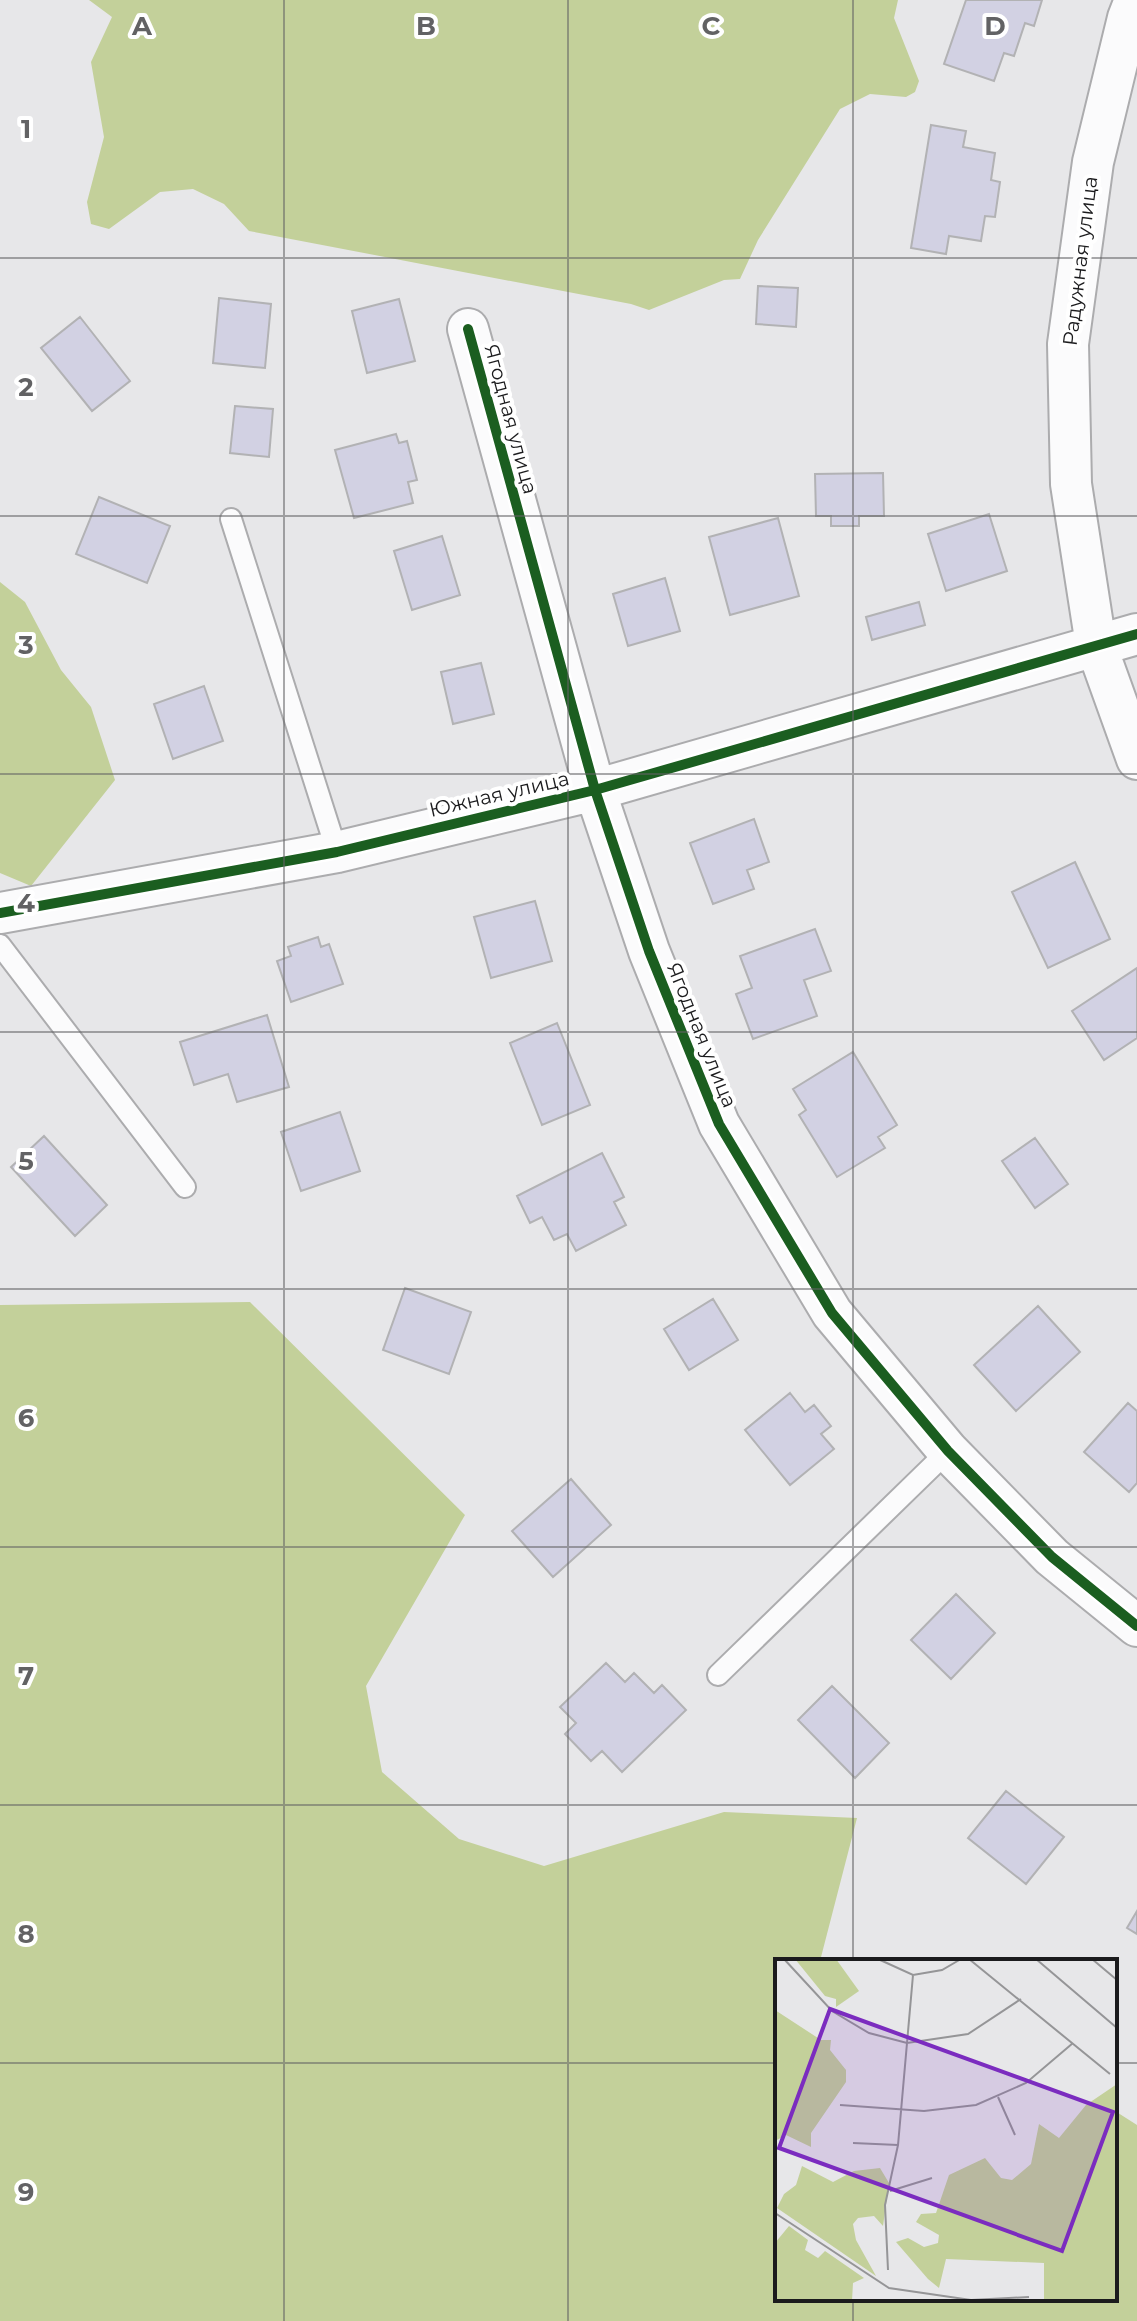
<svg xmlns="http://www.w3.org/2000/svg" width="1137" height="2321" font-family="Montserrat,sans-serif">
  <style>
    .forest { fill: #c3d09a }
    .building { fill: #d2d1e3; stroke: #b2b2b4; stroke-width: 2 }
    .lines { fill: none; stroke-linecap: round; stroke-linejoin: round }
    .service-casing { stroke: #acacae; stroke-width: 24 }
    .minor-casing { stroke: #acacae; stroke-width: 44 }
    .service { stroke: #fbfbfc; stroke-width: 20 }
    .minor { stroke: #fbfbfc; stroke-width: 40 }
    .cycleway-casing { stroke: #fff; stroke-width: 15 }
    .cycleway { stroke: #1b5e20; stroke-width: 10 }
    .grid { fill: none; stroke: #626264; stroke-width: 2; stroke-opacity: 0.55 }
    .labels { text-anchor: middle; stroke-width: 8; stroke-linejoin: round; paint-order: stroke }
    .street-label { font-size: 20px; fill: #1b1b1d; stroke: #fff }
    .inset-road { fill: none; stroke: #959597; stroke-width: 2 }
    .view { fill: #7b2cbf; fill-opacity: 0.15; stroke: #7b2cbf; stroke-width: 4 }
    .inset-edge { fill: none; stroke: #1b1b1d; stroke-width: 4 }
    .grid-label { font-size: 26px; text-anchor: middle; font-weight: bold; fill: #626264; stroke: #fff; stroke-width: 8; stroke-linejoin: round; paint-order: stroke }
  </style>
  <rect width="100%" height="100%" fill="#e7e7e9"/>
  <path class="forest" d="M89,0H898L894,18L919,81L915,92L906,97L870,94L840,109L758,240L740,279L724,280L649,310L631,304L249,231L224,204L193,189L160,192L109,229L91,224L87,202L104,137L91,62L112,17Z
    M0,582L25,602L61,670L91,707L115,780L31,886L0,873Z
    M250,1302L465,1515L366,1686L382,1772L459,1839L544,1866L724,1812L857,1818L820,1961H777V2299H1115V2111L1137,2125V2321H0V1305Z"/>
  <path class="building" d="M966,0H1042L1034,26L1025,23L1014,56L1004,53L994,81L944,64Z
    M931,125L966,131L963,147L995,153L991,180L1000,182L995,217L985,216L981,241L949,236L946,254L911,248Z
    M758,286L798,288L796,327L756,324Z
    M219,298L271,304L265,368L213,363Z
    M399,299L415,361L367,373L352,311Z
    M80,317L130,381L92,411L41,348Z
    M235,406L273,409L269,457L230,453Z
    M396,434L399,443L407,441L417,480L408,482L413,503L354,518L335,450Z
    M883,473L884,516H859V526H831V516H816L815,474Z
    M99,497L170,526L147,583L76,554Z
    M989,514L1007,571L946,591L928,534Z
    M778,518L799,596L730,615L709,537Z
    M442,536L460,595L412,610L394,551Z
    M665,578L680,631L628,646L613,594Z
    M919,602L925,625L872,640L866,617Z
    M481,663L494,714L453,724L441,672Z
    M204,686L223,741L173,759L154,704Z
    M754,819L769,862L747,870L754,889L713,904L690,843Z
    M1075,862L1110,939L1048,968L1012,892Z
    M535,901L552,961L491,978L474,917Z
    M815,929L831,971L804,980L817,1016L753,1039L736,994L752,988L740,956Z
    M318,937L321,947L329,944L343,984L291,1002L277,961L291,956L288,947Z
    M1137,968V1038L1104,1060L1072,1011Z
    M267,1015L289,1087L237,1102L228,1074L194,1085L180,1042Z
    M557,1023L590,1105L542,1125L510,1043Z
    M853,1052L897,1125L878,1137L885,1148L837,1177L799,1115L806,1110L793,1089Z
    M340,1112L360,1171L301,1191L281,1132Z
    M44,1136L107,1205L75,1236L11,1167Z
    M1035,1138L1068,1184L1035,1208L1002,1161Z
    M602,1153L624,1197L614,1202L626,1225L576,1251L567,1234L554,1240L542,1217L530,1223L517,1196Z
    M405,1288L471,1312L449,1374L383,1350Z
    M713,1299L738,1340L689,1370L664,1329Z
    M1038,1306L1080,1352L1016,1411L974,1365Z
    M790,1393L805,1412L814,1405L831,1426L821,1434L834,1449L790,1485L745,1430Z
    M1128,1403L1137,1411V1483L1129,1492L1084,1452Z
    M571,1479L611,1525L553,1577L512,1531Z
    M956,1594L995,1633L951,1679L911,1640Z
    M606,1663L625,1682L634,1673L654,1693L662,1685L686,1710L622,1772L602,1751L591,1761L565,1734L576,1723L560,1707Z
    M832,1686L889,1743L855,1778L798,1720Z
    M1006,1791L1064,1837L1026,1884L968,1838Z
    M1137,1911V1934L1127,1928Z"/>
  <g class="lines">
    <g class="service-casing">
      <path id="service" d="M231,519L337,852
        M0,945L185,1187
        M718,1675L948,1451"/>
    </g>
    <g class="minor-casing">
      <path id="minor" d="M1135,0L1128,18L1093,162L1068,344L1071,484L1096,645L1137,759
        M468,329L595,790L649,951L719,1124L832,1313L948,1451L1052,1557L1137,1626
        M0,913L337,852L595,790L1137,634"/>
    </g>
    <use href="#service" class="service"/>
    <use href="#minor" class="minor"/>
    <g class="cycleway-casing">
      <path id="cycleway" d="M468,329L595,790L649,951L719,1124L832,1313L948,1451L1052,1557L1137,1626
        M0,913L337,852L595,790L1137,634"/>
    </g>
    <use href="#cycleway" class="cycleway"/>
  </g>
  <path class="grid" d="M284,0V2321M568,0V2321M853,0V1961M0,258H1137M0,516H1137M0,774H1137M0,1032H1137M0,1289H1137M0,1547H1137M0,1805H1137M0,2063H777M1115,2063H1137M853,2299V2321"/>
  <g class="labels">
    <g class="street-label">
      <text transform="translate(1080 261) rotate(-83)" y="7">Радужная улица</text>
      <text transform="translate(511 419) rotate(75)" y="7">Ягодная улица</text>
      <text transform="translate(499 794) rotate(-13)" y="7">Южная улица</text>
      <text transform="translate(702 1035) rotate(68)" y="7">Ягодная улица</text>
    </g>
  </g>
  <g transform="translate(775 1959)">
    <rect width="342" height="342" fill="#e7e7e9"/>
    <path d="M20,0H61L84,32L61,48V40L50,37ZM0,51L46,81H56L55,91L71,111V123L36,174V188L11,176L0,182ZM342,125V342H269V304L171,300L164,329L153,320L121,283L133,279L149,288L163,284L164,276L141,263L146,255L161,254L174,216L210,199L226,219L237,221L256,205L264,165L284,179L311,146ZM27,207L58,223L79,212L105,209L114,224L108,267L99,257L83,259L78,265L81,281L101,317L2,249L9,235L21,226ZM14,267L33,281L30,291L43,299L50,292L89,319L78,324L77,342H0V284Z" fill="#c3d09a"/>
    <path class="inset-road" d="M9,0L57,52L94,74L132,84L193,75L246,40M103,0L138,16L167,11L186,0M194,0L335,115M261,0L342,69M317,0L342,21M223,138L240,176M65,146L149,152L201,146L251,124L298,84M78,184L123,186M115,232L157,219M0,254L114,329L196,341L254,338M113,311L110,246L123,186L138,16"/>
    <path class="view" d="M55,50L338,153L287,292L4,189Z"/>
    <rect width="342" height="342" class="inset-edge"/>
  </g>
  <g class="grid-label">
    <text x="142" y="35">A</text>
    <text x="426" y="35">B</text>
    <text x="711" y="35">C</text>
    <text x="995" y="35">D</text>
    <text x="26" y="138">1</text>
    <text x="26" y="396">2</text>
    <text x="26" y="654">3</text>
    <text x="26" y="912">4</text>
    <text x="26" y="1170">5</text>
    <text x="26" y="1427">6</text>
    <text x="26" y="1685">7</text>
    <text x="26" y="1943">8</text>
    <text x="26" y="2201">9</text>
  </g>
</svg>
